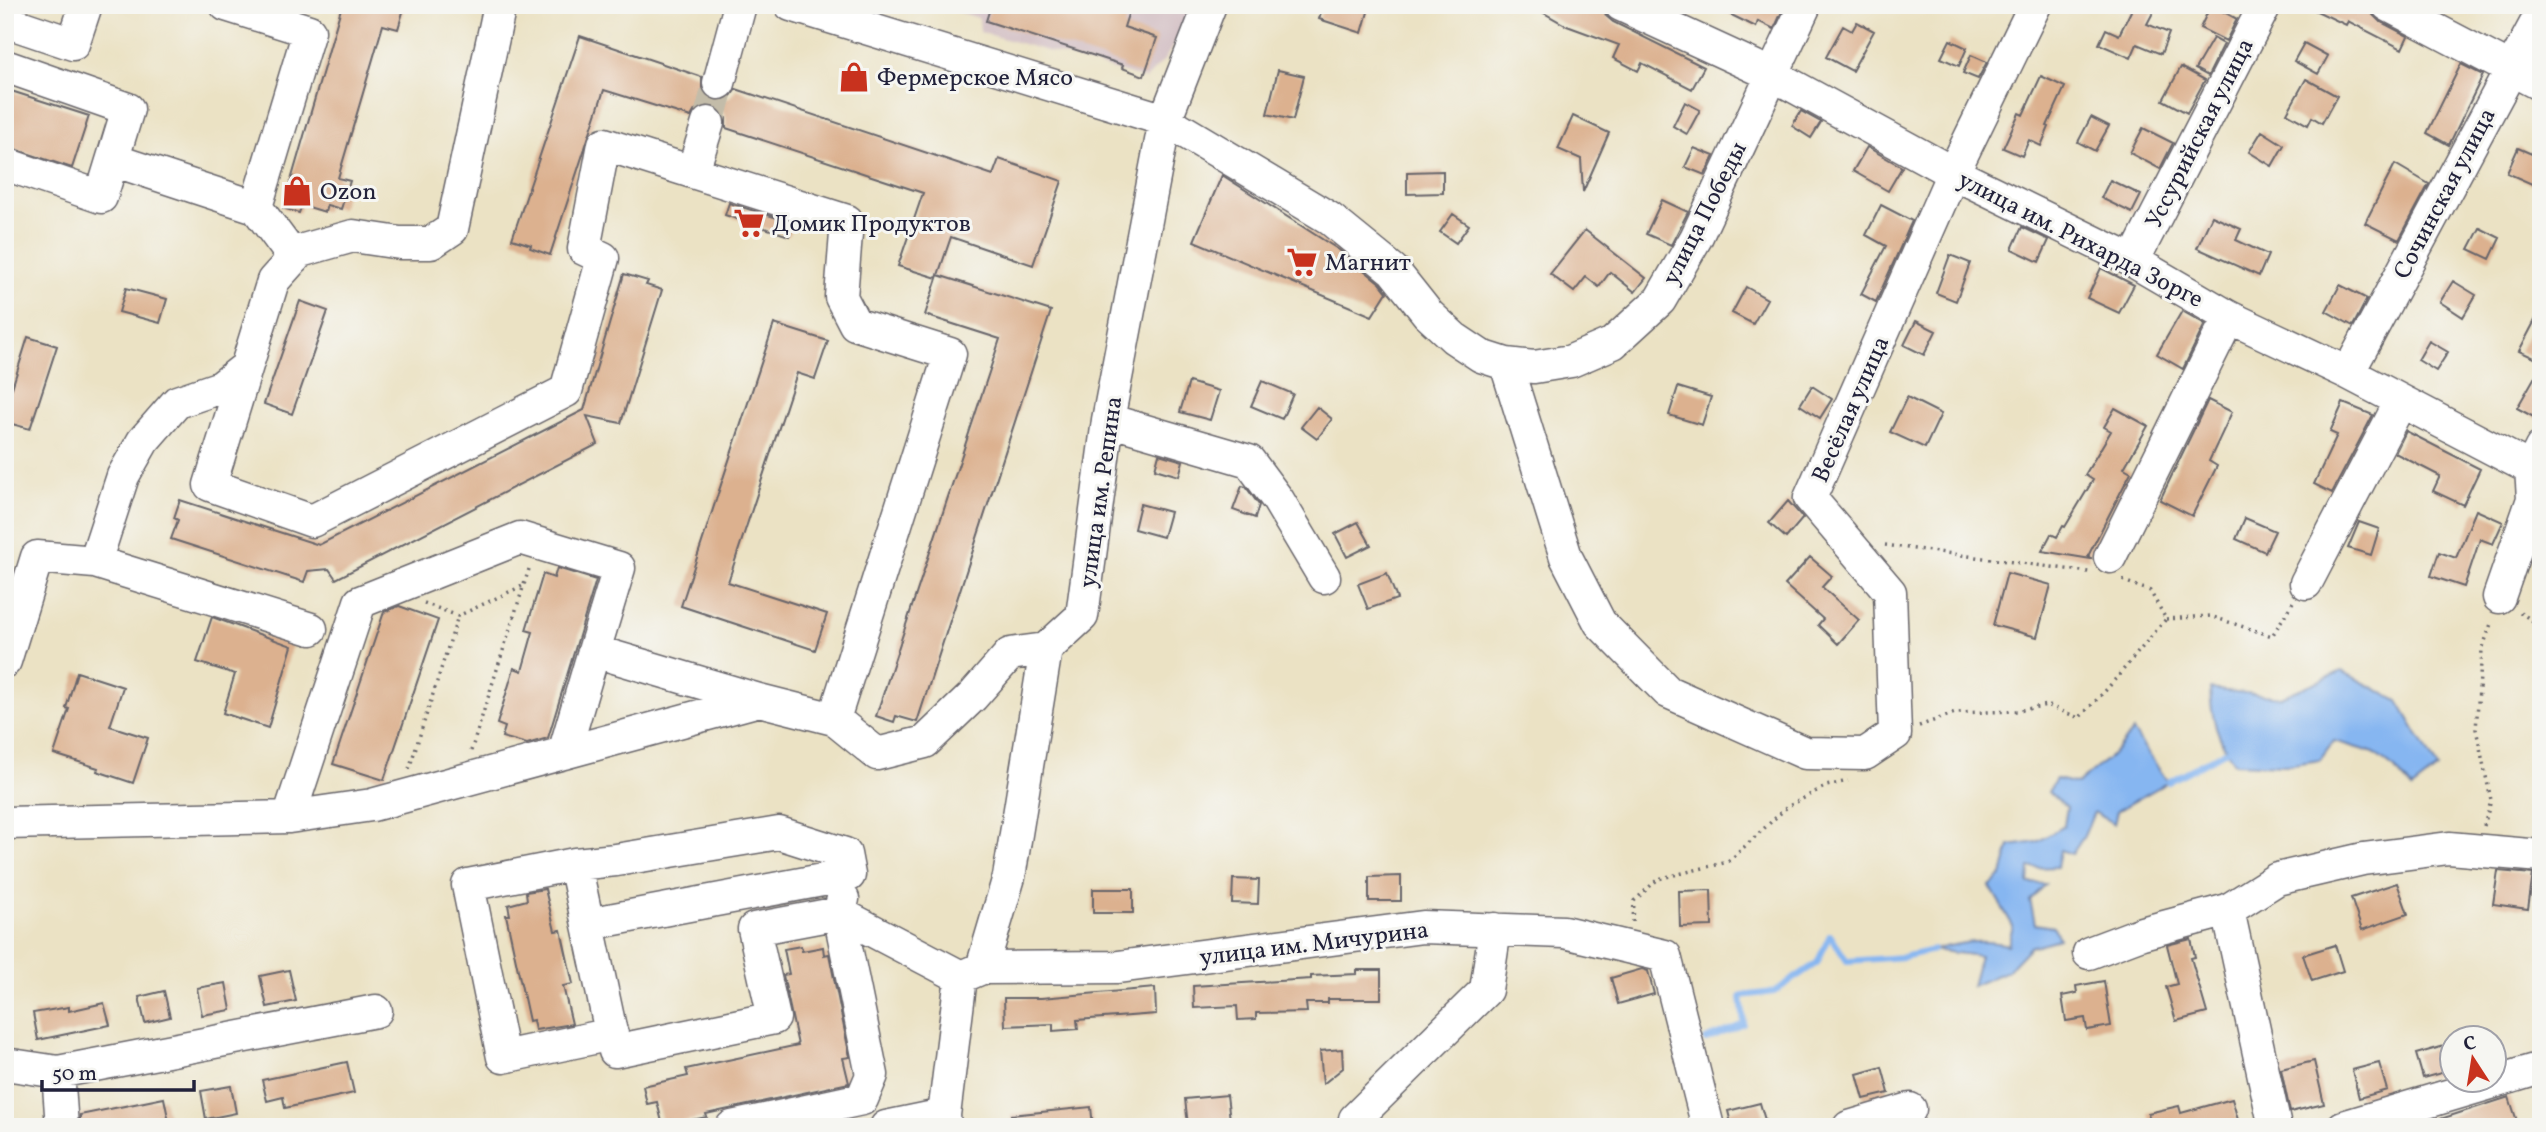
<svg xmlns="http://www.w3.org/2000/svg" width="2546" height="1132" font-family="Vollkorn,serif">
  <style>
    .industrial { fill: #d2bec3 }
    .water { fill: #86b6f1; stroke: #546c96; stroke-width: 2 }
    .lines { fill: none; stroke-linecap: round; stroke-linejoin: round }
    .stream { stroke: #86b6f1; stroke-width: 6 }
    .building { fill: #dcb18f }
    .minor-tunnel { stroke: #c3bca9; stroke-width: 32; stroke-dasharray: 32 16; stroke-linecap: butt }
    .minor-casing { stroke: #68656b; stroke-width: 35 }
    .path { stroke: #68656b; stroke-width: 3.5; stroke-dasharray: 2 5; stroke-linecap: butt }
    .minor { stroke: #fff; stroke-width: 32 }
    .labels { text-anchor: middle; stroke-width: 6; stroke-linejoin: round; paint-order: stroke }
    .poi-label { font-size: 24px; fill: #22223b; stroke: #f6f6f2; text-anchor: start }
    .street-label { font-size: 24px; fill: #22223b; stroke: #f6f6f2 }
  </style>
  <rect width="100%" height="100%" fill="#f6f6f2"/>
  <filter id="ink" filterUnits="userSpaceOnUse"><feTurbulence type="fractalNoise" baseFrequency=".0143" numOctaves="2"/><feDisplacementMap in="SourceGraphic" scale="14" xChannelSelector="R" yChannelSelector="G"/><feConvolveMatrix kernelMatrix="1 2 1 2 8 2 1 2 1" color-interpolation-filters="sRGB"/></filter>
  <filter id="wash" filterUnits="userSpaceOnUse"><feTurbulence type="fractalNoise" baseFrequency=".00686" numOctaves="4" result="noise"/><feDisplacementMap in="SourceGraphic" scale="28" xChannelSelector="R" yChannelSelector="G"/><feGaussianBlur stdDeviation="1.57" result="paint"/><feColorMatrix in="noise" values="0 0 0 0 0 0 0 0 0 0 0 0 0 0 0 0 0 1.4 0 .05"/><feComposite in="paint" operator="in"/></filter>
  <g filter="url(#wash)">
    <rect width="100%" height="100%" fill="#ebe2c4"/>
    <path class="industrial" d="M935,5H1194L1192,14L1165,59L1146,79L980,32L979,18Z"/>
    <path class="water" d="M2342,671L2398,701L2438,769L2412,789L2396,770L2374,753L2334,741L2320,760L2286,765L2234,763C2218,739 2211,718 2210,689L2281,697Z
      M2133,731L2168,782L2117,811L2114,824L2094,812L2084,836L2072,854L2060,850L2057,867L2029,868L2028,883L2046,884L2030,900L2035,924L2054,927L2059,939L2030,947L2007,971L1972,986L1980,956L1933,950C1963,942 1978,939 2008,945L2013,926L1990,886L2002,875L2010,846L2037,842L2064,826L2067,807L2048,792L2056,779L2077,784L2111,756Z"/>
    <g class="lines">
      <path class="stream" d="M2168,782L2226,751
        M1706,1040L1744,1024L1741,996L1774,992L1817,963L1830,935L1847,961L1903,957L1933,950"/>
    </g>
    <g id="blocks">
      <path class="building" d="M342,5H405L398,29L383,25L338,178L350,181L341,209L327,205L325,212L302,205L299,213L283,208Z
        M991,5H1131L1124,27L1157,38L1144,76L1122,68L1123,65L986,21Z
        M1323,5H1370L1362,33L1319,19Z
        M1530,5H1592L1604,10L1606,16L1613,22L1704,67L1692,89L1642,63L1638,71L1613,58L1619,45L1567,26Z
        M1711,5H1785L1774,29L1758,21L1756,27Z
        M2134,5H2157L2147,24L2169,33L2161,54L2137,44L2131,58L2099,44L2106,29L2119,35Z
        M2211,5L2237,19L2226,41L2200,28Z
        M2304,5H2365L2370,8L2373,15L2379,21L2408,36L2402,49L2348,21L2346,25Z
        M1857,22L1874,31L1852,71L1826,57L1843,26L1852,31Z
        M580,36L702,77V88L707,96L714,100H724L731,96L736,89L993,175L999,159L1062,181L1033,265L951,237L937,278L898,266L923,193L726,128V118L722,111L714,106L703,105L695,110L691,117L604,90L550,255L530,248L531,245L512,239Z
        M2213,38L2224,44L2208,76L2195,69Z
        M1950,40L1967,48L1959,66L1941,58Z
        M2304,43L2328,56L2318,74L2294,61Z
        M1971,55L1987,62L1978,79L1963,73Z
        M2461,64L2483,75L2449,145L2427,133Z
        M2181,67L2205,80L2187,113L2163,100Z
        M1278,70L1304,76L1293,120L1267,114Z
        M2041,76L2065,87L2047,126L2049,127L2041,146L2029,140L2022,156L2003,148L2019,113L2023,115Z
        M2306,79L2337,96L2322,123L2312,117L2308,125L2287,113Z
        M5,89L89,116L72,168L5,146Z
        M1685,102L1700,110L1687,134L1673,126Z
        M1801,111L1821,122L1811,138L1792,126Z
        M1573,116L1609,133L1583,192L1581,159L1558,149Z
        M2091,117L2109,126L2095,151L2078,142Z
        M2143,128L2173,143L2160,169L2130,153Z
        M2262,131L2284,145L2272,166L2249,152Z
        M1867,147L1902,167L1888,191L1853,171Z
        M1694,148L1714,156L1705,175L1685,167Z
        M2518,148L2541,158V188L2507,173Z
        M2395,164L2429,184L2399,240L2365,223Z
        M1443,171V193L1407,194V172Z
        M1222,175L1339,250L1380,283L1387,292L1372,316L1194,241Z
        M2110,180L2141,195L2132,213L2101,198Z
        M1662,200L1688,212L1671,245L1646,234Z
        M729,203L793,223L789,236L725,215Z
        M1881,205L1912,221L1876,302L1861,294L1886,246L1866,235Z
        M1453,214L1469,225L1456,243L1440,232Z
        M2212,216L2241,229L2236,240L2268,255L2259,276L2197,248Z
        M2022,227L2049,240L2039,262L2012,249Z
        M2480,228L2500,238L2490,259L2469,249Z
        M1585,230L1646,278L1635,292L1610,272L1599,287L1586,277L1574,292L1550,274Z
        M1950,255L1970,263L1956,301L1936,293Z
        M2101,268L2134,285L2119,313L2087,298Z
        M624,274L648,281L646,285L662,290L621,423L587,416L598,444L336,579L329,569L308,571L304,582L171,539L178,520L174,518L180,500L319,545L584,410Z
        M938,275L1051,311L917,722L896,716L894,722L876,716L1000,339L925,315Z
        M2453,281L2476,295L2463,317L2440,302Z
        M2340,285L2367,299L2353,326L2326,311Z
        M1746,287L1767,299L1753,324L1732,313Z
        M126,288L167,299L160,323L119,312Z
        M300,301L328,311L292,414L264,404Z
        M2541,309V361L2519,351Z
        M2182,311L2205,324L2183,369L2157,354Z
        M1916,321L1936,331L1924,355L1904,345Z
        M774,324L828,341L815,379L797,373L728,582L827,614L815,650L681,606Z
        M28,337L57,346L30,429L5,422V386L12,388Z
        M2429,341L2448,352L2436,371L2418,360Z
        M2541,366V421L2517,408Z
        M1262,381L1293,394L1282,419L1251,406Z
        M1189,382L1219,391L1210,420L1180,412Z
        M1812,386L1832,399L1820,418L1800,405Z
        M1678,387L1711,397L1702,425L1669,415Z
        M1907,397L1941,414L1925,448L1890,432Z
        M2208,400L2232,412L2209,461L2217,466L2192,516L2160,500Z
        M2343,403L2373,415L2332,493L2314,484L2337,435L2330,432Z
        M1317,407L1332,419L1317,439L1301,427Z
        M2115,408L2148,426L2124,468L2131,472L2088,556L2091,559L2042,551L2051,534L2057,537L2063,526L2065,527L2093,480L2085,475L2111,431L2104,427Z
        M2406,431L2480,469L2463,505L2433,491L2440,476L2395,453Z
        M1159,454L1183,461L1179,476L1155,469Z
        M1242,486L1246,487L1259,505L1255,518L1233,510Z
        M1788,501L1803,518L1786,538L1769,523Z
        M1140,504L1170,512L1163,537L1134,529Z
        M2476,510L2503,522L2493,544L2480,539L2464,587L2431,576L2439,552L2456,558Z
        M2245,518L2275,531L2265,552L2236,539Z
        M1358,522L1371,545L1347,557L1335,534Z
        M2359,522L2379,529L2371,555L2348,548Z
        M1810,557L1832,576L1822,587L1859,620L1838,644L1818,625L1823,619L1785,585Z
        M557,568L596,580L548,738L527,744L502,737L505,727L497,724L514,668L522,671L533,632L526,630L543,574L554,578Z
        M1387,573L1397,599L1368,609L1358,584Z
        M2007,573L2051,585L2037,637L1993,625Z
        M399,606L438,620L384,780L333,764L384,612Z
        M212,617L292,646L268,728L223,713L235,674L197,662Z
        M77,672L123,687L110,726L148,738L133,783L97,771L98,768L54,754L69,709L66,708Z
        M2498,871L2533,874L2528,909L2493,904Z
        M1401,876V901H1369V877Z
        M1233,879L1259,880L1258,904L1232,903Z
        M2397,883L2408,914L2362,930L2351,898Z
        M545,889L555,931L561,930L573,984L563,986L572,1024L535,1030L533,1020L529,1021L506,915H510L508,905L527,900L526,892Z
        M1093,889H1133V913H1093Z
        M1711,890L1712,926L1680,927L1679,891Z
        M2191,939L2195,957L2191,958L2207,1013L2176,1021L2166,987L2177,984L2167,945Z
        M2335,945L2343,971L2312,981L2303,955Z
        M801,946L802,951L823,947L824,955L829,954L850,1057L843,1058L849,1083L706,1114L707,1117L672,1124L671,1120L662,1122L657,1102L647,1104L643,1086L688,1076L686,1069L798,1045L783,975L789,974L784,949Z
        M1642,969L1648,971L1654,994L1618,1004L1611,978Z
        M289,970L296,1001L267,1007L260,976Z
        M1357,970H1381V999H1328V1003H1306L1307,1012L1256,1013V1019L1238,1020L1237,1006L1194,1008L1193,986L1311,979V976L1357,974Z
        M2104,981L2111,1026L2087,1030L2085,1018L2066,1021L2062,996L2077,993L2076,986Z
        M226,983L231,1010L202,1015L197,988Z
        M1155,988L1156,1014L1077,1020L1078,1029L1053,1031V1024L1005,1026L1004,998H1041Z
        M164,991L170,1017L145,1023L139,997Z
        M104,1003L110,1025L38,1040L33,1013L69,1007V1011Z
        M2448,1045L2452,1070L2423,1078L2416,1054Z
        M1342,1049L1343,1068L1323,1084L1320,1051Z
        M2314,1061L2324,1104L2290,1112L2281,1069Z
        M347,1062L354,1093L285,1108L283,1097L267,1101L262,1080Z
        M2379,1063L2387,1090L2359,1098L2352,1070Z
        M1882,1067L1889,1093L1864,1099L1857,1074Z
        M231,1086L236,1113L206,1119L201,1091Z
        M1227,1095L1230,1120L1188,1125L1185,1099Z
        M2509,1097L2519,1127H2428V1123Z
        M164,1098L170,1127H80V1115Z
        M2232,1099L2240,1127H2148V1121H2150L2148,1113L2179,1106L2181,1113Z
        M1760,1103L1767,1127H1732L1728,1111Z
        M1091,1107L1093,1127H1011V1115Z"/>
    </g>
  </g>
  <g filter="url(#ink)">
    <use href="#blocks" fill-opacity="0" stroke="#68656b" stroke-width="2"/>
    <g class="lines">
      <path class="minor-tunnel" d="M708,123L719,83"/>
      <g class="minor-casing">
        <path id="minor" d="M500,5L452,229L431,243H400L353,236L300,251L273,281L210,485L312,521L566,391L603,258L584,249L604,144L847,221L841,297L855,324L950,354L834,719L759,700L594,651L619,568L520,538L360,602L289,817L372,805L759,700
          M791,5L1165,120L1329,218L1393,270L1428,314L1454,338L1481,356L1506,364L1534,367L1571,361L1613,343L1660,300L1696,238L1805,5
          M1621,5L1773,75L1953,173L2133,261L2229,317L2348,373L2541,474
          M2388,5L2541,85
          M5,21L73,44L86,5
          M5,66L128,109L101,197L5,164
          M719,83L740,5
          M113,160L256,207L309,31L226,5
          M693,171L708,123
          M256,207L294,258
          M2133,261L2265,5
          M1506,364L1566,557L1600,623L1668,692L1805,753L1865,754L1895,734L1890,592L1810,498L1953,173L2035,5
          M2348,373L2541,14
          M1108,420L1249,461L1278,500L1324,577
          M2110,557L2229,317
          M95,562L123,476L143,441L177,402L221,387L245,368
          M2306,583L2400,403
          M2499,597L2533,499L2531,468L2541,448
          M5,661L37,557L95,562L311,629
          M834,719L877,754L925,742L973,696L1010,654L1046,649
          M564,753L594,651
          M5,823L289,817
          M575,864L615,1051L774,1018L754,929L839,913L961,977
          M2228,910L2275,1127
          M588,924L849,875L845,854L779,833L616,860L575,864L468,885L503,1057L612,1034
          M2089,953L2142,933L2228,910L2277,879L2363,859L2449,848L2541,856
          M982,968L1009,877L1046,649L1082,616L1108,420L1165,120L1210,5
          M961,977L982,968L1118,967L1423,927L1564,932L1665,956L1708,1127
          M5,1064L58,1072L376,1011
          M58,1072L62,1127
          M1355,1119L1486,990L1495,929
          M732,1127L862,1099L872,1075L839,913L843,899
          M886,1127L944,1115
          M945,1127L944,1115L961,977
          M1849,1127L1910,1109
          M2343,1127L2541,1068"/>
      </g>
      <path class="path" d="M1885,545L2089,572
        M424,603L458,616L524,585
        M2520,612L2541,627
        M2166,619L2210,616L2272,636L2293,602
        M1919,726L1955,713L2017,711L2047,705L2079,718L2107,689L2166,619L2150,591L2122,580
        M471,751L529,569
        M409,769L458,616
        M2484,826L2491,800L2476,729L2482,650L2492,621
        M1633,922L1634,901L1658,879L1728,862L1787,807L1826,786L1848,781"/>
      <use href="#minor" class="minor"/>
    </g>
  </g>
  <defs>
    <g id="shop-bare" transform="scale(2.415)"><path d="M-5-2.5h2.3a2.7 3.5 0 0 1 5.4 0H5L5.5 6h-11ZM-1.5-2.5h3a1.5 2.3 0 0 0-3 0Z" fill="#c8321e" stroke="#f6f6f2" stroke-width="2.5" paint-order="stroke"/></g>
    <g id="supermarket-bare" transform="scale(2.415)"><path d="M-6-5.5h2.5l.6 2H6L4.5 2H-2.5L-4.4-4H-6ZM-1.5 3.2a1.3 1.3 0 1 0 .1 0ZM3 3.2a1.3 1.3 0 1 0 .1 0Z" fill="#c8321e" stroke="#f6f6f2" stroke-width="2.5" paint-order="stroke"/></g>
  </defs>
  <g fill-rule="evenodd">
    <use href="#shop-bare" x="854" y="77"/>
    <use href="#shop-bare" x="297" y="191"/>
    <use href="#supermarket-bare" x="749" y="223"/>
    <use href="#supermarket-bare" x="1302" y="262"/>
  </g>
  <g class="labels">
    <g class="poi-label">
      <text x="877" y="85">Фермерское Мясо</text>
      <text x="320" y="199">Ozon</text>
      <text x="772" y="231">Домик Продуктов</text>
      <text x="1325" y="270">Магнит</text>
    </g>
    <g class="street-label">
      <text transform="translate(2199 133) rotate(-63)" y="8">Уссурийская улица</text>
      <text transform="translate(2444 193) rotate(-62)" y="8">Сочинская улица</text>
      <text transform="translate(1704 213) rotate(-63)" y="8">улица Победы</text>
      <text transform="translate(2081 239) rotate(27)" y="8">улица им. Рихарда Зорге</text>
      <text transform="translate(1850 409) rotate(-66)" y="8">Весёлая улица</text>
      <text transform="translate(1100 492) rotate(-82)" y="8">улица им. Репина</text>
      <text transform="translate(1314 943) rotate(-7)" y="8">улица им. Мичурина</text>
    </g>
  </g>
  <rect width="2546" height="1132" fill="none" stroke="#f6f6f2" stroke-width="28"/>
  <g transform="translate(2473 1059) rotate(348)"><circle r="33" fill="#f6f6f2" stroke="#a1a1a9" stroke-width="2"/>
  <path d="M0-5L12 26L0 18L-12 26Z" fill="#c8321e"/>
  <text y="-10" font-size="19" font-weight="bold" text-anchor="middle" fill="#22223b">С</text>
  </g>
  <path d="M42 1080v10h152v-10" fill="none" stroke="#22223b" stroke-width="3.5"/>
  <text x="52" y="1080" font-size="21" fill="#22223b" stroke="#f6f6f2" stroke-width="5" paint-order="stroke">50 m</text>
</svg>
